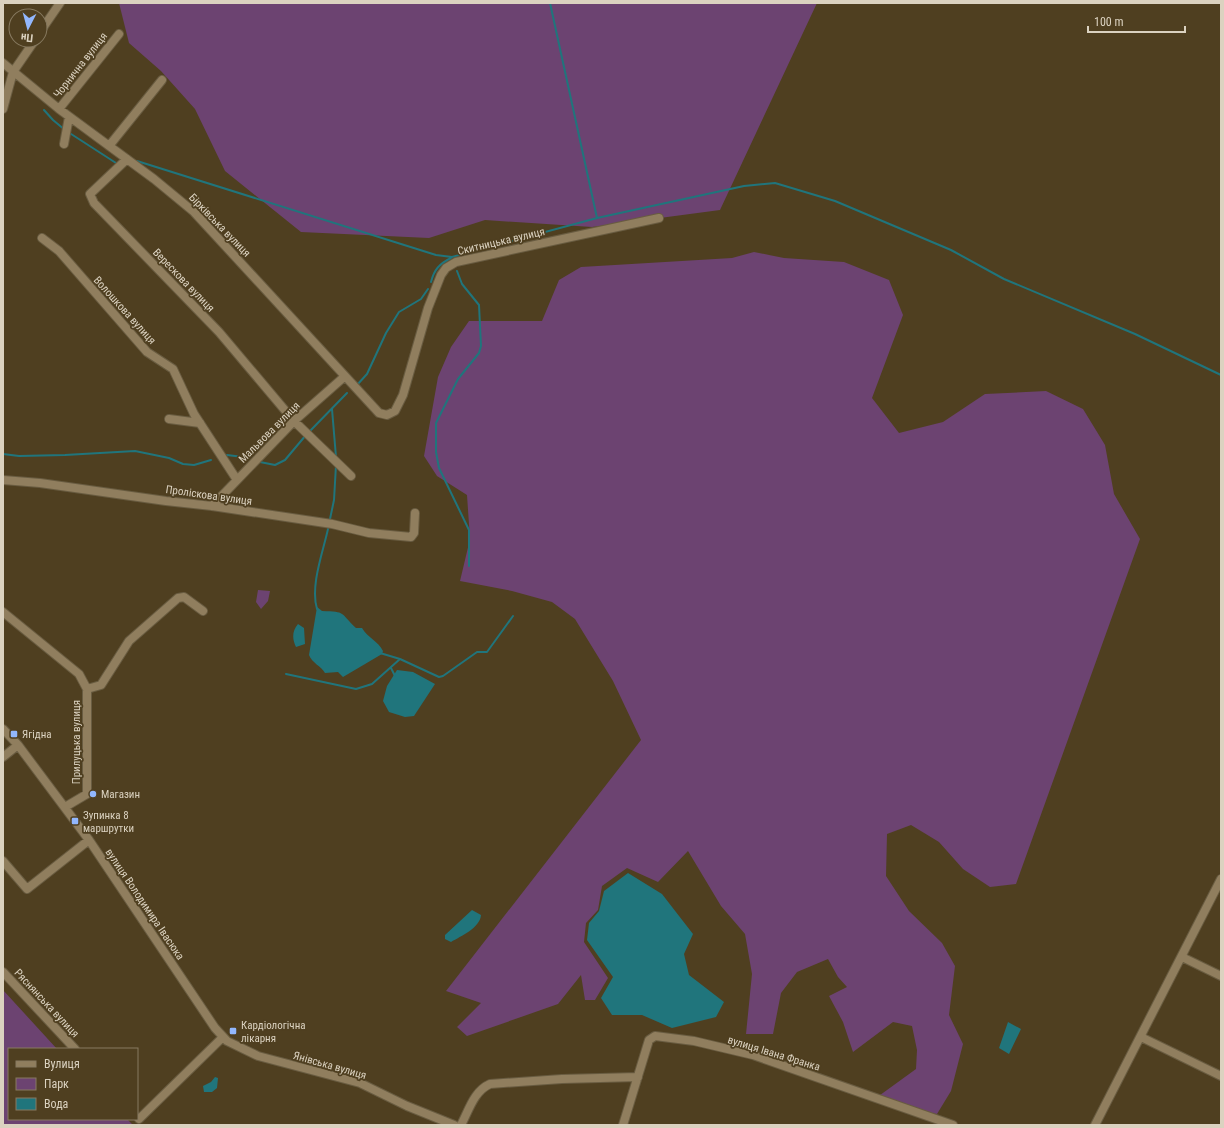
<svg xmlns="http://www.w3.org/2000/svg" width="1224" height="1128" font-family="'Roboto Condensed',sans-serif">
  <style>
    .green { fill: #6c4371 }
    .water { fill: #20757c }
    .lines { fill: none; stroke-linecap: round; stroke-linejoin: round }
    .stream { stroke: #20757c; stroke-width: 2 }
    .street-casing { stroke: #695c41; stroke-width: 10 }
    .street { stroke: #907e5e; stroke-width: 8 }
    .poi-dot { fill: #92b7fd; stroke: #4f3f20; stroke-width: 1.5 }
    .labels { text-anchor: middle; stroke-width: 3.5; stroke-linejoin: round; paint-order: stroke }
    .street-label { font-size: 11px; fill: #dbd2c0; stroke: #4f3f20 }
    .poi-label { font-size: 11px; fill: #dbd2c0; stroke: #4f3f20; text-anchor: start }
  </style>
  <rect width="100%" height="100%" fill="#4f3f20"/>
  <path class="green" d="M119,3H817L720,210L592,227L485,220L429,238L301,232L225,171L195,109L161,71L129,43Z
    M754,252L784,258L844,262L889,280L903,315L872,398L899,433L943,422L985,394L1046,391L1083,409L1105,445L1114,494L1140,539L1016,884L990,887L963,869L939,842L911,825L887,834L886,876L909,911L942,943L955,966L949,1015L963,1044L951,1091L937,1114L910,1111L876,1098L916,1069L917,1050L912,1026L893,1022L853,1052L843,1022L829,996L847,987L838,977L828,959L797,972L781,993L773,1034H746L752,974L745,934L721,906L688,851L658,882L627,868L602,886L598,910L586,923L584,942L608,978L595,1000H585L581,975L558,1004L467,1036L457,1027L481,1003L446,991L641,740L613,681L575,619L552,602L512,591L460,581L470,539L467,495L437,476L424,456L438,377L451,347L469,321H542L559,280L581,267L732,258Z
    M258,590L270,591L268,601L261,609L256,602Z
    M3,990L57,1049H9V1119H127L133,1125H3Z"/>
  <path class="water" d="M317,607L322,611C347,612 339,612 356,628H362C368,638 378,641 383,651L382,654L343,677L338,672L325,673C321,666 312,663 309,655Z
    M298,624L304,628L305,644L296,647C292,639 292,631 298,624Z
    M397,670L413,672L435,684L414,716L405,717L389,712L383,701L387,686Z
    M628,873L662,894L693,934L684,954L689,975L724,1002L716,1017L672,1028L642,1015H612L601,998L613,977L587,940L589,923L599,911L604,891Z
    M472,910L481,915C480,928 461,936 451,942L445,939V935Z
    M1008,1022L1021,1029L1009,1054L999,1048Z
    M215,1077L218,1078L217,1088L212,1092H204L203,1086L211,1082Z"/>
  <g class="lines">
    <path class="stream" d="M550,3L597,218
      M44,110L53,120L65,130
      M68,132L116,163
      M137,161L436,255L452,257L597,218L744,186L775,183L835,201L951,250L1004,279L1135,334L1221,375
      M457,271L462,284L479,305L481,346L479,353L458,379L436,423V452L439,468L469,530V566
      M431,282C434,270 439,264 451,258
      M357,385L367,374L386,333L399,312L421,299L428,289
      M332,409L336,457
      M309,432L347,393
      M3,454L19,456L65,455L135,451L169,458L183,464L194,465L211,460
      M227,455L243,457
      M260,462L275,465L285,460L306,435
      M330,519L334,500L336,465
      M317,609C310,586 323,552 328,529
      M380,653L400,659L439,677L443,676L477,652H487L513,616
      M391,668L395,676
      M286,674L356,689L372,684L400,659"/>
    <g class="street-casing">
      <path id="street" d="M40,32L60,3
        M3,63L59,109L154,179L194,212L379,413L387,415L395,411L403,395L428,308L441,275L446,268L456,262L659,218
        M3,109L13,72L35,40
        M59,109L119,34
        M64,144L69,117
        M109,146L162,80
        M127,159L90,194L94,203L219,332L294,421L351,476
        M42,238L59,251L147,352L173,369L194,414L237,480
        M169,419L200,423
        M3,480L40,483L166,501L212,506L332,524L369,533L411,537L414,533L415,513
        M212,506L294,421L344,377
        M3,612L79,674L87,689
        M3,729L18,745L89,840L215,1028L227,1041L258,1056L360,1083L407,1106L454,1125
        M3,757L18,745
        M65,807L87,794V689L101,685L129,641L178,598L184,597L203,611
        M3,861L27,889L89,840
        M1182,957L1221,976
        M3,972L75,1049
        M1141,1037L1221,1076
        M139,1119L223,1037
        M461,1125C469,1110 474,1091 490,1084L562,1079L638,1077
        M623,1125L649,1040L655,1036L694,1041L753,1055L953,1125
        M1095,1125L1221,879"/>
    </g>
    <use href="#street" class="street"/>
  </g>
  <g class="poi-dot">
    <rect x="10" y="730" width="8" height="8" rx="2"/>
    <circle cx="93" cy="794" r="4"/>
    <rect x="71" y="817" width="8" height="8" rx="2"/>
    <rect x="229" y="1027" width="8" height="8" rx="2"/>
  </g>
  <g class="labels">
    <g class="street-label">
      <text transform="translate(80 65) rotate(-52)" y="4">Чорнична вулиця</text>
      <text transform="translate(220 225) rotate(46)" y="4">Бірківська вулиця</text>
      <text transform="translate(501 241) rotate(-13)" y="4">Скитницька вулиця</text>
      <text transform="translate(184 280) rotate(46)" y="4">Верескова вулиця</text>
      <text transform="translate(125 310) rotate(48)" y="4">Волошкова вулиця</text>
      <text transform="translate(269 432) rotate(-45)" y="4">Мальвова вулиця</text>
      <text transform="translate(209 495) rotate(8)" y="4">Проліскова вулиця</text>
      <text transform="translate(76 742) rotate(-90)" y="4">Прилуцька вулиця</text>
      <text transform="translate(145 904) rotate(56)" y="4">вулиця Володимира Івасюка</text>
      <text transform="translate(47 1003) rotate(47)" y="4">Ряснянська вулиця</text>
      <text transform="translate(774 1053) rotate(17)" y="4">вулиця Івана Франка</text>
      <text transform="translate(330 1065) rotate(16)" y="4">Янівська вулиця</text>
    </g>
    <g class="poi-label">
      <text x="22" y="738">Ягідна</text>
      <text x="101" y="798">Магазин</text>
      <text x="83" y="819">Зупинка 8<tspan x="83" dy="13">маршрутки</tspan></text>
      <text x="241" y="1029">Кардіологічна<tspan x="241" dy="13">лікарня</tspan></text>
    </g>
  </g>
  <rect width="1224" height="1128" fill="none" stroke="#dbd2c0" stroke-width="8"/>
  <rect x="8" y="1048" width="130" height="72" fill="#4f3f20" stroke="#877a60"/>
  <rect x="16" y="1061" width="20" height="6" fill="#907e5e" stroke="#877a60"/>
  <text x="44" y="1068" font-size="12" fill="#dbd2c0">Вулиця</text>
  <rect x="16" y="1078" width="20" height="12" fill="#6c4371" stroke="#877a60"/>
  <text x="44" y="1088" font-size="12" fill="#dbd2c0">Парк</text>
  <rect x="16" y="1098" width="20" height="12" fill="#20757c" stroke="#877a60"/>
  <text x="44" y="1108" font-size="12" fill="#dbd2c0">Вода</text>
  <g transform="translate(28 28) rotate(186)"><circle r="19" fill="#4f3f20" stroke="#877a60"/>
  <path d="M0-3L7 15L0 10L-7 15Z" fill="#92b7fd"/>
  <text y="-6" font-size="11" font-weight="bold" text-anchor="middle" fill="#dbd2c0">Пн</text>
  </g>
  <path d="M1088 26v6h97v-6" fill="none" stroke="#dbd2c0" stroke-width="2"/>
  <text x="1094" y="26" font-size="12" fill="#dbd2c0" stroke="#4f3f20" stroke-width="3" paint-order="stroke">100 m</text>
</svg>
